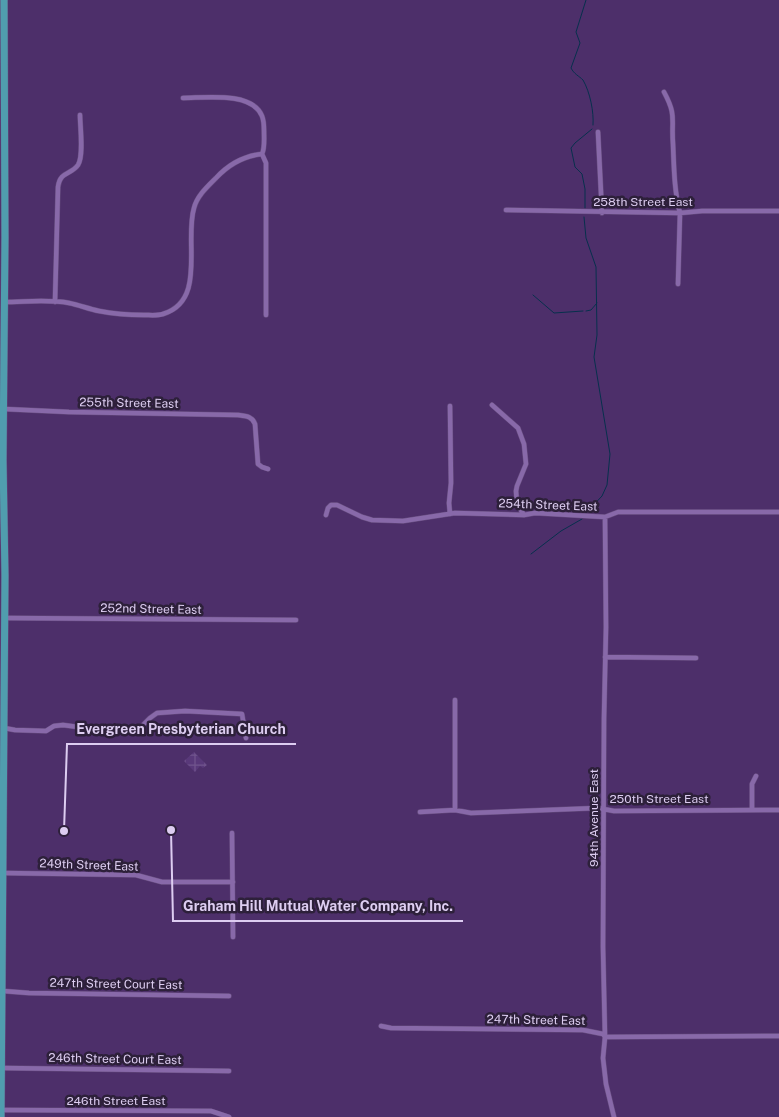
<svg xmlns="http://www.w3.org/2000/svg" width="779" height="1117" font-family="'Public Sans',sans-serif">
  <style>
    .industrial { fill: url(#industrial-grid) }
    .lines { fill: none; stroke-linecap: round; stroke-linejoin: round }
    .stream { stroke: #07304d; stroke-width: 1 }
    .minor-casing { stroke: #664c7e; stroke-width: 5.5 }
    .primary-casing { stroke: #664c7e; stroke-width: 8 }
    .minor { stroke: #8869a9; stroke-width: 4.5 }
    .primary { stroke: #509dae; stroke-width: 7 }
    .labels { text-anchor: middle; stroke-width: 5; stroke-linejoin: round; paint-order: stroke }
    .street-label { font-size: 12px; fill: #ddcdf1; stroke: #2d203a }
    .leader { fill: none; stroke: #ddcdf1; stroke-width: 2 }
    .callout-dot { fill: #ddcdf1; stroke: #2d203a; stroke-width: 2 }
    .callout-label { font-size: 14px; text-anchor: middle; font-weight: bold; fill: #ddcdf1; stroke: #2d203a; stroke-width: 5; stroke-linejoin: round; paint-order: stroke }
  </style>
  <defs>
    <pattern id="industrial-grid" width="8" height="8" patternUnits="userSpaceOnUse" patternTransform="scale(1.25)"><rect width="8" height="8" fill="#59397a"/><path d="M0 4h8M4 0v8" fill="none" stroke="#70548d"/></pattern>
  </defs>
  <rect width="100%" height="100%" fill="#4d2f6a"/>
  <path class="industrial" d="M194,752L207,765L203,768L200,766L195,772L184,761Z"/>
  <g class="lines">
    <path class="stream" d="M586,0L576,32L580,43L571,68C574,74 579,76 583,80C590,92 594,112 593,125
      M585,208V189L582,174L575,167L571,148L575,143L592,129
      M584,217L586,238L596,267L597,335L594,357L610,454L607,485L602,496L586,513
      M533,295L554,313L583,311
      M586,311L591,310L597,303
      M531,554L561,531L582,519"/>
    <g class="minor-casing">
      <path id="minor" d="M664,92C677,116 671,119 673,144C674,167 674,190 680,213L678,284
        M183,98C204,98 252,91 262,116C264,121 264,126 264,131C264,139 265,148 262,154L266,163V315
        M598,132L602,213
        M506,210L680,213L702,211H779
        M4,302C25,302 48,299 69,303C79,305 89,309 99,311C114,314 129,315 144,315C150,315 157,316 163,314C207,301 184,241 194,208C197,196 207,187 216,178C229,164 243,156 262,154
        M55,302L58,187C60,171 71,175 78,165C84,156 80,126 80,115
        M492,405L518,428L524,444L526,464L517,486L516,491L517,504L524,515
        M4,409L69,412L238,415C246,416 252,416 255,424L258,464L262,467L268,469
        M450,514L449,503L451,483L450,406
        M326,515L328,508L331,505H337L362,517L372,520L403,521L455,513L524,515L535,513L605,517L618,512H779
        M605,517L606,627L604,718L603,947L605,1037L603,1058L606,1084L614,1117
        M5,618L296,620
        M605,657L696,658
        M4,728L15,730L46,731L54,726L63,725L93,729H139L150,718L157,713L185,711L242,714L246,738
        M455,810V700
        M752,810V784L756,776
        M420,812L455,810L471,813L598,808L614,811L779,810
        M232,833L233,937
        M3,873L136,875L162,882H233
        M3,991L29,993L229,996
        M381,1026L391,1028L583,1030L603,1034L605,1037L779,1036
        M2,1068L229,1071
        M1,1110L211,1111L229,1117"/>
    </g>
    <g class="primary-casing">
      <path id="primary" d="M1,1117L5,575L3,460L5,237L4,0"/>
    </g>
    <use href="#minor" class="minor"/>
    <use href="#primary" class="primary"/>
  </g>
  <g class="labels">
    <g class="street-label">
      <text x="643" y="206">258th Street East</text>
      <text transform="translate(129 403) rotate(1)" y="4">255th Street East</text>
      <text transform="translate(548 505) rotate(2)" y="4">254th Street East</text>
      <text transform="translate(151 609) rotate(1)" y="4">252nd Street East</text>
      <text x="659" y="803">250th Street East</text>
      <text transform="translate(594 818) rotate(-90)" y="4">94th Avenue East</text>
      <text transform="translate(89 865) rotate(2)" y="4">249th Street East</text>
      <text transform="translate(116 984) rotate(1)" y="4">247th Street Court East</text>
      <text transform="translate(536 1020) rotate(1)" y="4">247th Street East</text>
      <text transform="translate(115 1059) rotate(1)" y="4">246th Street Court East</text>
      <text x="116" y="1105">246th Street East</text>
    </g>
  </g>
  <path class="leader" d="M64 831L67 744H296M171 830L173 921H463"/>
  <g class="callout-dot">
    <circle cx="64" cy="831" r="5"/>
    <circle cx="171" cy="830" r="5"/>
  </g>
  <g class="callout-label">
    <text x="181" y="734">Evergreen Presbyterian Church</text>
    <text x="318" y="911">Graham Hill Mutual Water Company, Inc.</text>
  </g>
</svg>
